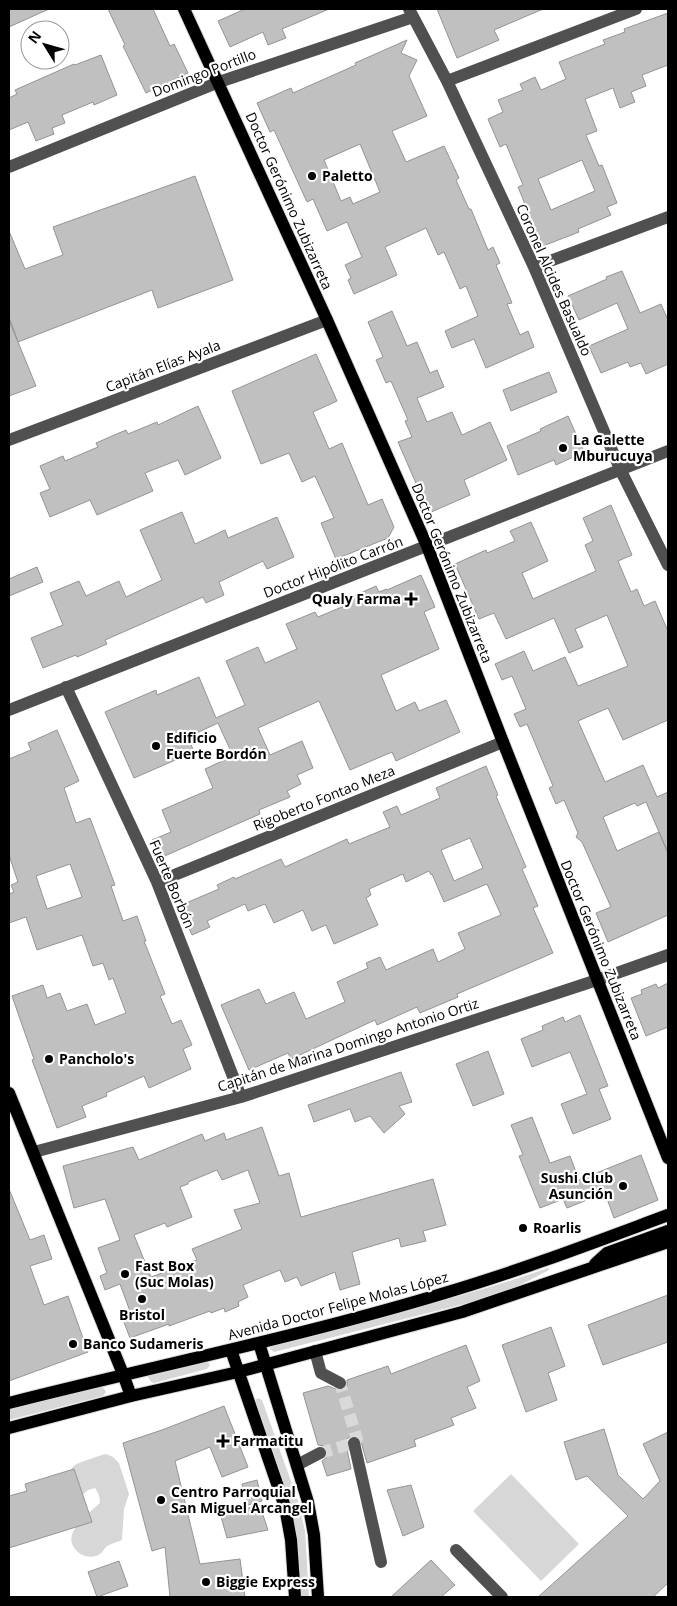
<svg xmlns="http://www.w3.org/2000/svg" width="677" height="1606" font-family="'Open Sans',sans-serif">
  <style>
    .green { fill: #d7d7d7 }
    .building { fill: #c0c0c0; stroke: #949494; fill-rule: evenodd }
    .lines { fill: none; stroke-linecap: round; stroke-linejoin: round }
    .minor-tunnel { stroke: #d9d9d9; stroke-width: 12; stroke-dasharray: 12 6; stroke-linecap: butt }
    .major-casing { stroke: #dbdbdb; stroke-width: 14 }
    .minor { stroke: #505050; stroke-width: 12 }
    .major { stroke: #000; stroke-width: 12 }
    .poi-dot { fill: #000; stroke: #fff; stroke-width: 2 }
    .labels { text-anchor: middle; stroke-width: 4.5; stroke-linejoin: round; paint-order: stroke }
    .street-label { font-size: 14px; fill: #000; stroke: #fff }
    .poi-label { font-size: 14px; font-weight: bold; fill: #000; stroke: #fff; text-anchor: start }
  </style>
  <rect width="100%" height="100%" fill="#fff"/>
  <path class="green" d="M548,1268L549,1270L547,1271L503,1294L274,1352L270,1349L271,1343C364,1320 458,1300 548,1268Z
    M207,1360L210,1365L207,1369L154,1383L151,1382L148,1377L149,1374Z
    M102,1386L106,1392L103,1396L9,1420V1408Z
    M258,1398L262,1400L298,1501L305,1531L309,1597H300L254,1401Z
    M106,1454L113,1457L119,1463L129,1494L124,1509L122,1540C117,1542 111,1544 107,1546C103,1550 101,1555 96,1556C89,1558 82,1556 78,1552C58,1535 88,1514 100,1503L99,1495L95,1488L88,1490L80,1497L70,1472C71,1470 72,1467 75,1465C78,1463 101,1455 106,1454Z
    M511,1474L579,1544L541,1581L473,1511Z"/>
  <path class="building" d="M9,9H49L9,27Z
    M108,9H153L170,46L174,44L188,73L146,93L123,46L125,45Z
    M245,9H329L282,29L286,38L268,45L263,32L230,47L218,21Z
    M437,9H543L494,30L499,40L457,58Z
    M668,13V65L642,75L646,86L631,92L635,102L620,108L613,88L585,99L597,131L586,135L599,166L602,165L617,203L607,207L611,215L578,229L579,232L543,246L533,223L531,224L523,204H525L518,187L523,185L506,144L500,147L488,119L503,112L498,100L523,90L520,84L535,77L541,90L566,79L559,62L605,44L603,40L625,32L624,29ZM582,160L595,191L551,210L538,179Z
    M407,40L401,53L417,60L409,76L427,116L392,131L406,162L444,146L459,178L456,180L469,209H471L488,250L493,247L500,263L496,265L512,303L507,304L520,335L528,331L534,347L486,368L474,339L452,348L445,331L478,316L466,286L460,289L444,252L438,255L426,228L385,247L397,275L354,294L348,280L351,278L345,265L362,257L347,222L327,231L313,199L307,202L274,130L270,132L257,103L291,88L293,93L356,65L355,63ZM360,144L380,192L353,204L350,197L341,201L324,160Z
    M101,55L117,95L94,105L93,102L62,115L65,123L52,128L54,134L36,141L28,122L9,130V98L17,94L15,90L74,64L75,65Z
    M195,176L233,280L158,308L152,290L18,342L9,317V231L25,269L63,255L53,227Z
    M622,271L640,313L661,304L668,320V364L646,374L641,363L630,367L628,362L601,373L589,346L628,329L617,303L579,320L568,296L607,279L606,277Z
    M392,311L407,346L417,342L430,373L437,370L444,387L417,398L427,422L452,412L462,435L490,422L507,460L464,480L470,495L429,513L398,442L412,437L405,421L408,420L391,381L386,383L376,360L383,357L368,322Z
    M9,320L36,386L9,396Z
    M316,354L337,401L313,412L329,449L342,443L368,505L382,499L394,527L388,538L336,559L321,523L334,518L315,476L302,482L289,453L261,464L232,391Z
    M549,372L557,392L511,411L503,390Z
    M198,406L221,458L185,475L178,460L145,473L153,491L97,515L90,500L50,517L40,493L50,489L40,466L63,456L65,461L98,447L96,443L126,430L128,434L157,422L158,425Z
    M568,416L584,452L556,465L554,460L518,475L507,446L541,431L540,429Z
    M611,505L632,555L618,561L631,592L637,589L644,606L655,601L668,631V720L623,740L608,708L578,721L605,782L643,765L657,797L668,792V853L659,832L668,853V915L608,942L596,913L611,907L582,842L576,837L578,833L564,800L556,804L549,788L553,786L527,724L520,727L514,714L526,709L512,676L502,680L495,664L524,651L533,671L565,657L578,686L628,666L607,615L575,629L583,647L569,653L554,618L506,639L494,613L479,619L455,564L486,550L487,553L515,541L510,531L531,522L548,561L522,573L533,599L596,571L585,545L593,541L583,518ZM646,802L659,832L617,851L603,817L635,803L637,806Z
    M182,512L195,544L225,530L228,538L277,517L294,557L267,569L263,561L219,582L224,595L206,603L203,597L105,640L107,644L77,657L76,655L43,668L31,638L63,625L50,593L79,581L86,596L119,581L126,597L162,580L140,530Z
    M37,567L43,582L9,596V579Z
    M421,575L435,607L424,612L439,649L381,675L396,711L415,702L419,711L446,700L460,732L396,761L392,752L350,770L319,701L258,728L270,755L302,741L313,768L297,775L301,784L287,791L290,797L259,810L260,814L160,858L152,840L171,832L162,810L213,788L205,769L233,756L218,723L188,737L194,752L134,778L105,712L156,690L157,695L199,677L216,718L245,705L226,661L258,647L265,663L297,649L286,624L315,612L318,617L349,604L347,599L376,586L379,592L387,589V590Z
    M57,730L79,781L64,788L76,823L90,818L115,885L111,886L123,921L137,916L146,941H144L165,994L160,996L172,1024L181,1020L192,1045L183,1049L191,1069L149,1088L144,1076L106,1093L107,1096L82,1106L86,1117L57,1128L32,1060L34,1059L12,996L43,985L47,998L60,993L67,1011L87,1004L95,1025L126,1013L113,978L109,980L103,963L93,966L82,935L37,950L26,917L9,923V894L14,892L11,885L18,882L9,855V759L31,750L28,743ZM70,864L82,897L47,909L36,876Z
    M486,766L498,795L496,796L526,867L522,869L538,906L533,908L553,953L457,994L458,997L420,1013L417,1007L377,1025L375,1020L291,1059L288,1053L249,1070L221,1005L259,989L266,1004L294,992L306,1019L345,1002L337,982L368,968L366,963L380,957L386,970L433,949L438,962L465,949L458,933L501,915L487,884L444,902L432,874L431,875L429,871L406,882L403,874L369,889L371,895L366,898L378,925L334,944L326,925L312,931L303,910L274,923L265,904L248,911L245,904L207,921L210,927L192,935L179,906L219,889L217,885L234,877L235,879L281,859L285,867L347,839L349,844L390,827L383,812L397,806L401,815L440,798L436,788ZM470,838L483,868L454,881L441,850Z
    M668,983V1027L646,1036L631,998L642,994L641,990L656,984L658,988Z
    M580,1015L608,1086L599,1089L611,1119L573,1134L561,1104L587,1094L570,1052L532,1067L521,1039L543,1030L542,1026L563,1017L565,1022Z
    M488,1051L504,1094L473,1106L456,1064Z
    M401,1072L412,1102L399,1106L405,1114L384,1133L370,1116L355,1122L350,1109L314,1122L308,1105Z
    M532,1117L550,1163L570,1156L579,1180L641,1155L658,1200L614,1218L606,1196L598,1199L597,1196L567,1208L563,1199L540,1208L519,1156L523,1155L511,1125Z
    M262,1127L279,1176L289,1173L301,1217L433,1179L446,1225L423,1231L426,1241L401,1247L399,1238L352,1252L360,1284L340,1290L335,1272L301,1286L297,1277L285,1282L280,1270L243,1285L248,1297L238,1302L239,1306L225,1312L224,1308L211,1313L210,1311L169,1326V1324L130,1338L122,1317L131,1314L120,1284L105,1290L100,1276L107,1273L98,1248L120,1240L105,1199L74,1208L63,1166L133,1147L139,1160L202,1134L205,1141L224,1133L226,1140ZM217,1170L222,1180L248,1170L260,1203L234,1210L242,1229L192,1249L197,1260L151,1277L134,1235L165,1223L167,1227L192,1217L180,1187L188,1184V1182Z
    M9,1189L30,1240L44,1235L52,1259L30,1266L44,1305L68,1296L88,1352L9,1381Z
    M668,1295V1342L603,1365L588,1325Z
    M551,1327L565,1366L548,1373L557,1400L526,1412L502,1345Z
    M466,1345L480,1381L467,1387L476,1408L451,1418L454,1425L414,1440L416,1446L367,1463L360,1438L357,1435H352L346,1440V1444L351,1469L327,1476L322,1461L327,1457V1450L324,1446L318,1445L303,1393L328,1386L341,1391L347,1387V1380L388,1366L391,1374Z
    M224,1406L248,1467L222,1477L210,1447L175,1461L200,1564L240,1559L245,1597H170L165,1547L152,1551L123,1443L162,1430Z
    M604,1429L618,1475L643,1499L660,1481L643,1444L668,1432V1583L653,1597H538L628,1516L587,1476L576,1480L564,1442Z
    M74,1469L92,1522L9,1548V1496L27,1491L25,1484Z
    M257,1480L262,1501L248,1505L242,1484Z
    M411,1485L424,1527L403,1536L387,1490Z
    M260,1506L268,1530L227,1538L220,1513Z
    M431,1560L455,1585L441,1597H391Z
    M119,1561L128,1586L97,1597L88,1572Z"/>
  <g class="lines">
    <path class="minor-tunnel" d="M320,1453L354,1443L357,1439L340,1383"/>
    <g class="major-casing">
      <path id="major" d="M184,9L327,320L427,546L503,742L668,1158
        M9,1093L123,1374L131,1396
        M595,1264L607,1253L668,1231
        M259,1343L308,1502L314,1535L318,1597
        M231,1350L285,1507L291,1540L295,1597
        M9,1403C155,1366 303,1336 448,1292C522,1270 595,1242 668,1215
        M9,1428L131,1396L238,1372L462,1312L668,1242"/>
    </g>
    <path class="minor" d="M409,9L447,81L534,267L620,469L668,565
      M447,81L636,9
      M9,167L219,82L413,17
      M534,267L668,217
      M9,440L327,320
      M66,687L157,882L241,1097
      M9,710L668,451
      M157,882L503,742
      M34,1152L241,1097L597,980L668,955
      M315,1351L321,1373L340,1383
      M354,1443L381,1562
      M297,1465L320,1453
      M456,1550L502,1597"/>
    <use href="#major" class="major"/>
  </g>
  <g class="poi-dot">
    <circle cx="312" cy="176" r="5"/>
    <circle cx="563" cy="448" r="5"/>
    <path d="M408.5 591.5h5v5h5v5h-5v5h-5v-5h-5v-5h5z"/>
    <circle cx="156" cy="746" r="5"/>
    <circle cx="49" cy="1059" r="5"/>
    <circle cx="623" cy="1186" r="5"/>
    <circle cx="523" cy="1228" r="5"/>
    <circle cx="125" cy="1274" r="5"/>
    <circle cx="142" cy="1299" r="5"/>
    <circle cx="73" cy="1344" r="5"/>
    <path d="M220.5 1433.5h5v5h5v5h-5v5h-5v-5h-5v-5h5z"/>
    <circle cx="161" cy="1500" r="5"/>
    <circle cx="206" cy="1582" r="5"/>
  </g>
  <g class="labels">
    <g class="street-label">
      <text transform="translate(204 73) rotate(-21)" y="5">Domingo Portillo</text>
      <text transform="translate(289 201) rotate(66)" y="5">Doctor Gerónimo Zubizarreta</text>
      <text transform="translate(554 280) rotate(66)" y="5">Coronel Alcides Basualdo</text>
      <text transform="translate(163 366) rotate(-21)" y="5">Capitán Elías Ayala</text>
      <text transform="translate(333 567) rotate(-21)" y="5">Doctor Hipólito Carrón</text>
      <text transform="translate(452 573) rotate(68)" y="5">Doctor Gerónimo Zubizarreta</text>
      <text transform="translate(324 798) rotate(-22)" y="5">Rigoberto Fontao Meza</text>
      <text transform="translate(172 884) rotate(67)" y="5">Fuerte Borbón</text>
      <text transform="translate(601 950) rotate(68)" y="5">Doctor Gerónimo Zubizarreta</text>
      <text transform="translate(348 1045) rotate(-18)" y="5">Capitán de Marina Domingo Antonio Ortiz</text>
      <text transform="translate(338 1306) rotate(-15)" y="5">Avenida Doctor Felipe Molas López</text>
    </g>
    <g class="poi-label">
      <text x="322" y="181">Paletto</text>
      <text x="573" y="445">La Galette<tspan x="573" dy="16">Mburucuya</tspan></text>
      <text x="401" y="604" text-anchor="end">Qualy Farma</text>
      <text x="166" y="743">Edificio<tspan x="166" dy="16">Fuerte Bordón</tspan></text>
      <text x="59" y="1064">Pancholo's</text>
      <text x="613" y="1183" text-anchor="end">Sushi Club<tspan x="613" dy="16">Asunción</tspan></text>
      <text x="533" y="1233">Roarlis</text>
      <text x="135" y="1271">Fast Box<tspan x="135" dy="16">(Suc Molas)</tspan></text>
      <text x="142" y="1320" text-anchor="middle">Bristol</text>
      <text x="83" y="1349">Banco Sudameris</text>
      <text x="233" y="1446">Farmatitu</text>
      <text x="171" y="1497">Centro Parroquial<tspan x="171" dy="16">San Miguel Arcangel</tspan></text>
      <text x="216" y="1587">Biggie Express</text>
    </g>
  </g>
  <rect width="677" height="1606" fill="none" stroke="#000000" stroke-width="20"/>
  <g transform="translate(45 45) rotate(307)"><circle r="24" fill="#ffffff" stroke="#999999"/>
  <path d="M0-4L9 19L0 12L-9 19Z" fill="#000000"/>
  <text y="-8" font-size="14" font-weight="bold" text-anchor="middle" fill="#000000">N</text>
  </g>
</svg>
